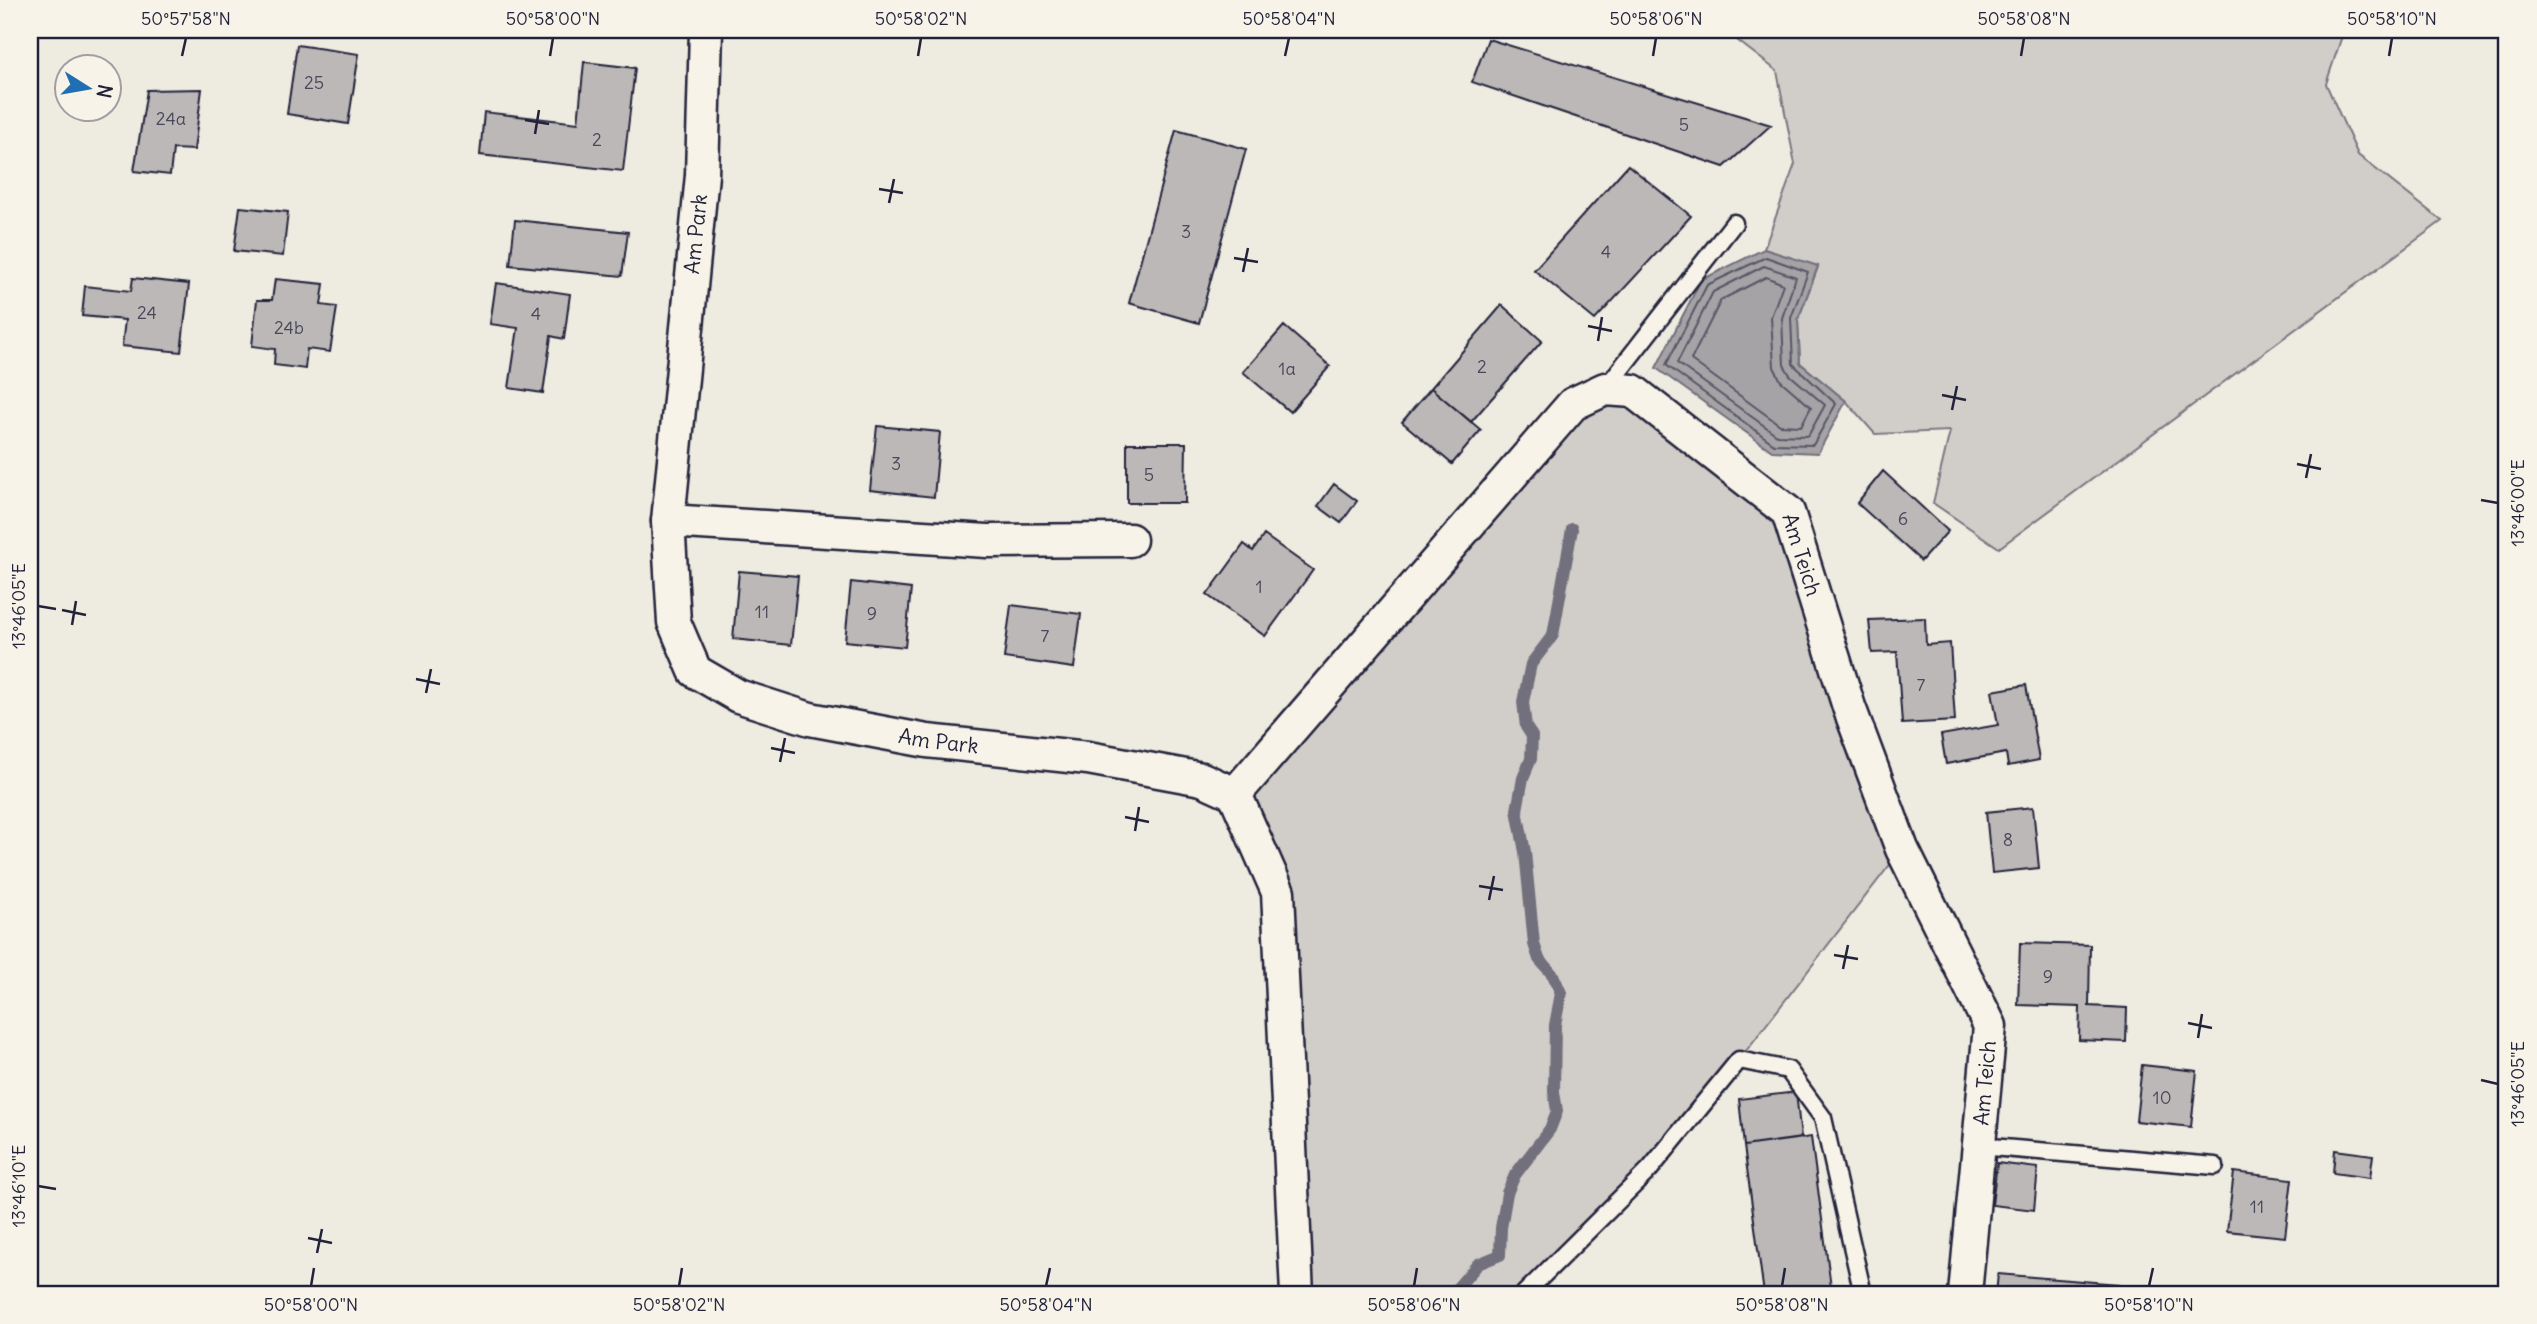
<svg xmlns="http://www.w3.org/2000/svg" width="2537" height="1324" font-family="Delius,sans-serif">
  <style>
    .green { fill: #d1cdc9; stroke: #7a7882; stroke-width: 2 }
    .water { fill: #a6a3a6; stroke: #716f7b; stroke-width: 2 }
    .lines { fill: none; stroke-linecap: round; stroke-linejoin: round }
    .shore { stroke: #575666; stroke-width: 2 }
    .stream { stroke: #716f7b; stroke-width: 12 }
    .building { fill: #bbb8b7; stroke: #22223b; stroke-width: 2 }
    .lane-casing { stroke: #22223b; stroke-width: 21 }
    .street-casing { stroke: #22223b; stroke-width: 37 }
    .lane { stroke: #f7f3e8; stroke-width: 16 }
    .street { stroke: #f7f3e8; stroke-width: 32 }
    .ticks { fill: none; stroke: #22223b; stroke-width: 2.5 }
    .labels { text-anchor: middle; stroke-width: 7; stroke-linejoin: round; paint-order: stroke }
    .number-label { font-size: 18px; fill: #48485a }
    .street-label { font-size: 21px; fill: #22223b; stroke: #f7f3e8 }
    .neatline { fill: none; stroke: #22223b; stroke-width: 2.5 }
    .ticks-label { font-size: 18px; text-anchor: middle; fill: #22223b }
  </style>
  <rect width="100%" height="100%" fill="#eeebe1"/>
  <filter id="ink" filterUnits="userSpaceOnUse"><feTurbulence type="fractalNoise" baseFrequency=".0143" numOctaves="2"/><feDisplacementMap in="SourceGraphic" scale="14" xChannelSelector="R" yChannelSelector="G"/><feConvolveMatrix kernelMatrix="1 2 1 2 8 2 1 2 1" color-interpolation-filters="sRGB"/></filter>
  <g filter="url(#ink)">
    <path class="green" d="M1724,30H2344L2326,84L2358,155L2442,221L1999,548L1933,503L1950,431L1875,434L1846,401L1800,363L1798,320L1818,267L1764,249L1795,164L1777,71Z
      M1605,389L1788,512L1902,849L1739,1060L1650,1169L1524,1294H1297L1278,892L1235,794Z"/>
    <path class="water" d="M1764,249L1818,266L1798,320L1800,363L1846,401L1818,453L1772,451L1656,368L1701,280Z"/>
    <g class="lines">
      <path class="shore" d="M1766,257L1808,272L1791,318L1793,364L1836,404L1813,445L1774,444L1666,365L1707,285Z
        M1764,266L1796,277L1782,318L1784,365L1790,375L1825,405L1808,436L1777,435L1677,363L1713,292Z
        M1766,277L1783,284L1771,317L1774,367L1781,381L1811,407L1801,426L1780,425L1691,360L1721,300Z"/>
      <path class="stream" d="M1452,1294L1478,1264L1500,1255L1501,1228L1507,1193L1515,1175L1550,1129L1557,1111L1554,1092L1555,1025L1561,993L1553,975L1539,959L1534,944L1525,852L1517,810L1523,778L1531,759L1532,736L1526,727L1523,702L1531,664L1553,635L1572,529"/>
    </g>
    <path class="building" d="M1488,39L1771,125L1724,167L1472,82Z
      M297,45L359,54L348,124L287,114Z
      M584,62L635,68L623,171L480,155L484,112L578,123Z
      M202,89L194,150L173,149L170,175L134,171L147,90Z
      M1176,130L1246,149L1199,323L1129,303Z
      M1628,165L1691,216L1595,320L1534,270Z
      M240,207L288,212L283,256L234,251Z
      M515,220L628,232L622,276L510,265Z
      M133,278L189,284L181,352L122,346L125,320L82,316L85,286L131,291Z
      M275,279L324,284L321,305L337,307L330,352L307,349L305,369L274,365L275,349L252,346L257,300H272Z
      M496,283L570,294L564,339L551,336L543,393L509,388L518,328L490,324Z
      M1502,305L1542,341L1471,422L1431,388Z
      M1284,326L1330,366L1290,412L1243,372Z
      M1431,388L1481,430L1452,464L1402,422Z
      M877,426L940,432L934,497L870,490Z
      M1127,443H1186L1185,503H1127Z
      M1883,471L1948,531L1921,561L1857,503Z
      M1334,484L1357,501L1341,523L1318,506Z
      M1264,535L1313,570L1265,636L1207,595L1244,544L1253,551Z
      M739,571L798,576L791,645L733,639Z
      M851,582L911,589L905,647L845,641Z
      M1011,605L1081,614L1074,668L1004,658Z
      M1925,618L1926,645L1950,643L1955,721L1902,724L1897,652L1872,653L1869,620Z
      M2026,685L2039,760L2008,766L2006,753L1946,764L1941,735L1998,725L1992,691Z
      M2033,807L2039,868L1992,873L1986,812Z
      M2020,943L2090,945L2089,1006L2127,1008L2126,1042L2079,1040L2080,1007L2018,1005Z
      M2142,1065L2197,1071L2191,1127L2136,1121Z
      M1796,1092L1801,1138L1744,1146L1739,1099Z
      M1811,1137L1832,1294H1764L1744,1146Z
      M2335,1150L2373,1155L2370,1178L2333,1173Z
      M1997,1163L2038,1168L2034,1210L1992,1205Z
      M2234,1172L2292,1179L2285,1237L2227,1231Z
      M1998,1274L2118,1284L2117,1294H1996Z"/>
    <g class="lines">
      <g class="lane-casing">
        <path id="lane" d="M1605,389L1734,223
          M1979,1146L2215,1166
          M1524,1294L1650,1169L1739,1060L1788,1070L1823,1118L1863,1294"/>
      </g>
      <g class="street-casing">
        <g id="street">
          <path id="s1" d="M706,30L702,175L668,521L674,622L695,671L738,696L810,719L927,741L1088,758L1202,779L1235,794L1278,892L1297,1294"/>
          <path d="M668,521L987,541L1130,540"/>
          <path id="s2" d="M1235,794L1573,404L1605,389L1633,391L1788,512L1849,707L1902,849L1990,1026L1965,1294"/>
        </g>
      </g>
      <use href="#lane" class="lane"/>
      <use href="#street" class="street"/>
    </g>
  </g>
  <path class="ticks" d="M182,56L186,38M550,56L553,38M918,56L921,38M1285,56L1289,38M1653,56L1656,38M2021,56L2024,38M2389,56L2392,38M525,120L549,124M535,134L539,110M879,189L903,193M889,203L894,179M1234,258L1258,262M1243,272L1248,248M1588,326L1612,331M1598,341L1602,317M1942,395L1966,400M1952,410L1957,386M2297,464L2321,469M2306,478L2311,454M2481,500L2498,503M38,606L56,609M62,610L86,615M72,625L76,601M416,679L440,684M426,693L431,669M771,748L795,753M780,762L785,738M1125,817L1149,822M1135,831L1139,807M1479,886L1503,890M1489,900L1494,876M1834,955L1858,959M1843,969L1848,945M2188,1023L2212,1028M2198,1038L2202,1014M2481,1080L2498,1084M38,1186L56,1189M308,1238L332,1243M317,1253L322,1229M311,1286L314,1268M679,1286L682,1268M1046,1286L1050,1268M1414,1286L1417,1268M1782,1286L1785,1268M2149,1286L2153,1268"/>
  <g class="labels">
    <g class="number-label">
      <text x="314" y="89">25</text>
      <text x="171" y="125">24a</text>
      <text x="1684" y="131">5</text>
      <text x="597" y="146">2</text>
      <text x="1186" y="238">3</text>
      <text x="1606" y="258">4</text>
      <text x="147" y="319">24</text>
      <text x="536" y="320">4</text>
      <text x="289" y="334">24b</text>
      <text x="1482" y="373">2</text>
      <text x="1287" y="375">1a</text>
      <text x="896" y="470">3</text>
      <text x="1149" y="481">5</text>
      <text x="1903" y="525">6</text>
      <text x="1259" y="593">1</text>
      <text x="762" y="618">11</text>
      <text x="872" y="620">9</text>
      <text x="1045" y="642">7</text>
      <text x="1921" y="691">7</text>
      <text x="2008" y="846">8</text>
      <text x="2048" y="983">9</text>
      <text x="2162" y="1104">10</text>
      <text x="2257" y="1213">11</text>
    </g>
    <g class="street-label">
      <text transform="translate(696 234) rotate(-84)" y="7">Am Park</text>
      <text dy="7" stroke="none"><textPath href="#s2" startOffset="821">Am Teich</textPath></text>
      <text dy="7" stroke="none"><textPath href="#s1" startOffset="903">Am Park</textPath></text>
      <text transform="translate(1985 1083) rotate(-85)" y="7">Am Teich</text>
    </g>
  </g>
  <rect width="2537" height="1324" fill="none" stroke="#f7f3e8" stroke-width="77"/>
  <g transform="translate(88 88) rotate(101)"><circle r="33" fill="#f7f3e8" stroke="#a29fa3" stroke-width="2"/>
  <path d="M0-5L12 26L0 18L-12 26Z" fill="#1f6fb2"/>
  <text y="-10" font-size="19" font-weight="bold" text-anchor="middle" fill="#22223b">N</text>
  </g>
  <rect x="38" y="38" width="2460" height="1248" class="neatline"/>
  <g class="ticks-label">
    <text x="186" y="25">50°57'58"N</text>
    <text x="553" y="25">50°58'00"N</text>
    <text x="921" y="25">50°58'02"N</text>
    <text x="1289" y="25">50°58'04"N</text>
    <text x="1656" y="25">50°58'06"N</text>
    <text x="2024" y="25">50°58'08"N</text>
    <text x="2392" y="25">50°58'10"N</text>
    <text transform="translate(2518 503) rotate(-90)" y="6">13°46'00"E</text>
    <text transform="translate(19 606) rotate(-90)" y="6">13°46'05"E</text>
    <text transform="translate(2518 1084) rotate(-90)" y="6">13°46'05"E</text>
    <text transform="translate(19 1186) rotate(-90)" y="6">13°46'10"E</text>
    <text x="311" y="1311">50°58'00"N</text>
    <text x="679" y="1311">50°58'02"N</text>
    <text x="1046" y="1311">50°58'04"N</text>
    <text x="1414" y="1311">50°58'06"N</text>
    <text x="1782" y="1311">50°58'08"N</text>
    <text x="2149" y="1311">50°58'10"N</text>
  </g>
</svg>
